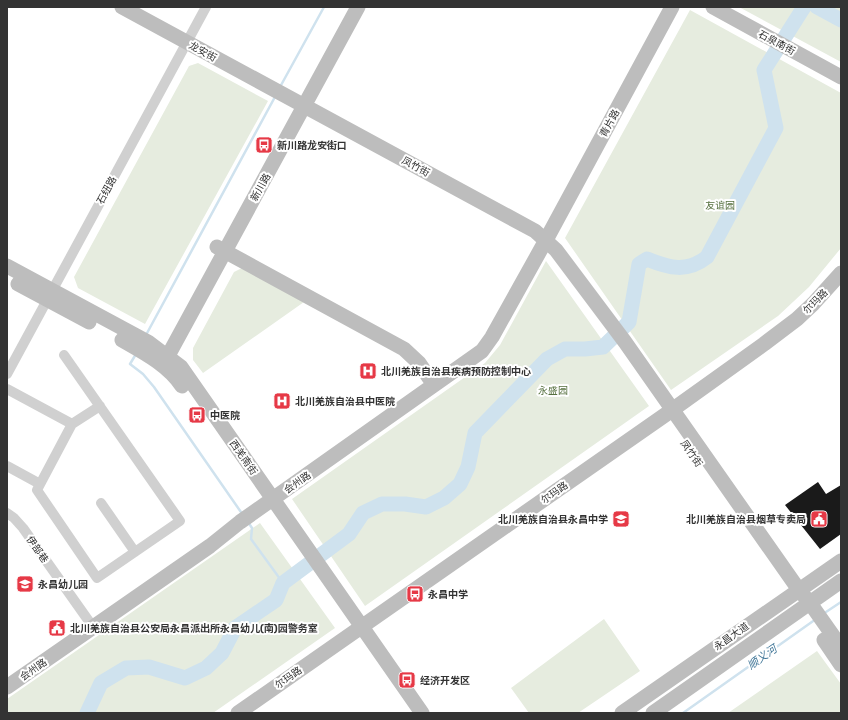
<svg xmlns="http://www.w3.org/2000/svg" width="848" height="720" font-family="Rubik,'Noto Sans SC',sans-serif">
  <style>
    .green { fill: #e6ecdf }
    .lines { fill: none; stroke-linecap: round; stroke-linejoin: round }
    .stream { stroke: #cfe2ee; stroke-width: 2.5 }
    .river { stroke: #cfe2ee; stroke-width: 15 }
    .building { fill: #1a1a1a }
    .street { stroke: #d0d0d0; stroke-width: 10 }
    .secondary { stroke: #bdbdbd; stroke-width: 15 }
    .labels { text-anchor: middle; stroke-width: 4; stroke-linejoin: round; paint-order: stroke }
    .street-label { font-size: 10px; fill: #333; stroke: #fff }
    .poi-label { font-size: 10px; font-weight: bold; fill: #333; stroke: #fff; text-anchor: start }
    .park-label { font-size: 10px; fill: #56703f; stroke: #fff }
    .water-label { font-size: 11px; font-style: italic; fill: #3f7597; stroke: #fff }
  </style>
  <rect width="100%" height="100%" fill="#fff"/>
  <path class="green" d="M739,7H841V62Z
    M690,10L841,93V248L809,287L778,316L671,390L565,238Z
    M198,63L268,101L145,324L78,288L74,277L189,66Z
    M546,261L649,406L365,606L292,499L485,363L500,345Z
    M242,268L304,302L203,373L193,360V348L234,272Z
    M260,523L335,628L213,713H7V699Z
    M604,619L640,671L578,713H529L511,688Z
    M817,651L841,684V713H728Z"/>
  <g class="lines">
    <path class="stream" d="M280,87L324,7
      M146,335L276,95
      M136,354L130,364L143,374L154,387L243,515
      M248,522L252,528L251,539L283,583
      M823,614L841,602
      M683,713L816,619"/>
    <path class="river" d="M817,7L841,20
      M87,713L101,683L126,668L149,667L185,678L206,668L222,653L235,628L276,600L283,583L349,534L363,513L382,504H405L426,507L444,498L460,484L468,467L475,433L547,359L565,349H585L603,347L629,322L639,264L647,259C669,268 687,273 707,257L776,128L764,70L804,7"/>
  </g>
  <path class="building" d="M818,482L826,494L841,485V534L820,549L785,505Z"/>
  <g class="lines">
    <path class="street" d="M64,355L180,521L97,578L37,490L72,424L100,406
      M7,374L206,7
      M7,389L72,424
      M7,466L40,484
      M101,503L135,552
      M7,513L14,518L23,528L93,627"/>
    <path class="secondary" d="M122,7L535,231L556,250L625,342L799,590L810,603L841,647
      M713,7L841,77
      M217,247L404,349L419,363L434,385
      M7,266L148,342L181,367L422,713
      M18,284L89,322
      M122,340C143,352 168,365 182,386
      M163,365L358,7
      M824,640L841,665
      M7,687L210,546L240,522L482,351L492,337L546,240L672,7
      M238,713L665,415L764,344L797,319L813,304L841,273
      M622,713L841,561
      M653,713L841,581"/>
  </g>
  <defs>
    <g id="bus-square" transform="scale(0.9)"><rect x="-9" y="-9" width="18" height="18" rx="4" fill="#e63946" stroke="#fff"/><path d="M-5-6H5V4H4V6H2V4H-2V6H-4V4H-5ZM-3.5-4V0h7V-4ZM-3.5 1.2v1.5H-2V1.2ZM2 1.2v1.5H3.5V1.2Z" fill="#fff"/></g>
    <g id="hospital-square" transform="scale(0.9)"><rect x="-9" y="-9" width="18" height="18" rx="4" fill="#e63946" stroke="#fff"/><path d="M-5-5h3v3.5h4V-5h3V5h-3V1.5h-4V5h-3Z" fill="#fff"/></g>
    <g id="school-square" transform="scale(0.9)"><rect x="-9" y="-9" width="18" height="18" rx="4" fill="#e63946" stroke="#fff"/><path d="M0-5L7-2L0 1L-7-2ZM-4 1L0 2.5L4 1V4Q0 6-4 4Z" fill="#fff"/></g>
    <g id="civic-square" transform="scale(0.9)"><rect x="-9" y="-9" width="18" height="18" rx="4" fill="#e63946" stroke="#fff"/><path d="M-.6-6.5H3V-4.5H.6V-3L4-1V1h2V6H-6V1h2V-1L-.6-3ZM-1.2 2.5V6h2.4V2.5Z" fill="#fff"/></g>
  </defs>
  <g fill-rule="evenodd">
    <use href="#bus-square" x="264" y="145"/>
    <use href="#hospital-square" x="368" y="371"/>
    <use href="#hospital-square" x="282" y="401"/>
    <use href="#bus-square" x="197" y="415"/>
    <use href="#school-square" x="621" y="519"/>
    <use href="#civic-square" x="819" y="519"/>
    <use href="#school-square" x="25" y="584"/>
    <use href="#bus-square" x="415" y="594"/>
    <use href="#civic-square" x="57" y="628"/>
    <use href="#bus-square" x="407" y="680"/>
  </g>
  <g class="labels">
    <g class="street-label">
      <text transform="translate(777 42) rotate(28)" y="4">石泉南街</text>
      <text transform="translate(203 51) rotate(28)" y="4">龙安街</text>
      <text transform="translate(609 123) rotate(-62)" y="4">青片路</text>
      <text transform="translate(416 166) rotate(28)" y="4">凤竹街</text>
      <text transform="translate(260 187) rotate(-61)" y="4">新川路</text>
      <text transform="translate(106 190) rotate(-62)" y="4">石纽路</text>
      <text transform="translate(815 301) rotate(-45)" y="4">尔玛路</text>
      <text transform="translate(692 453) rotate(55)" y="4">凤竹街</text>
      <text transform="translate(244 457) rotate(55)" y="4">西羌南街</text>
      <text transform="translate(297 482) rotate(-35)" y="4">会州路</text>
      <text transform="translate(554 492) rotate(-35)" y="4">尔玛路</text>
      <text transform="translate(38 549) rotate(55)" y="4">伊部巷</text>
      <text transform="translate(731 636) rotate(-35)" y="4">永昌大道</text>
      <text transform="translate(33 669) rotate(-35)" y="4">会州路</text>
      <text transform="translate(288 677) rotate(-35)" y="4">尔玛路</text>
    </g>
    <g class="poi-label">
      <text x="277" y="149">新川路龙安街口</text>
      <text x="381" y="375">北川羌族自治县疾病预防控制中心</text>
      <text x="295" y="405">北川羌族自治县中医院</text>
      <text x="210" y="419">中医院</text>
      <text x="608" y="523" text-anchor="end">北川羌族自治县永昌中学</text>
      <text x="806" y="523" text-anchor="end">北川羌族自治县烟草专卖局</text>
      <text x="38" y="588">永昌幼儿园</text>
      <text x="428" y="598">永昌中学</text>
      <text x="70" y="632">北川羌族自治县公安局永昌派出所永昌幼儿(南)园警务室</text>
      <text x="420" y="684">经济开发区</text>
    </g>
    <g class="park-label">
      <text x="720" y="209">友谊园</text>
      <text x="553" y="394">永盛园</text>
    </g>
    <g class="water-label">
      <text transform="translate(762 657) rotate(-35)" y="4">顺义河</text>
    </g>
  </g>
  <rect width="848" height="720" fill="none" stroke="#333333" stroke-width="16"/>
</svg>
